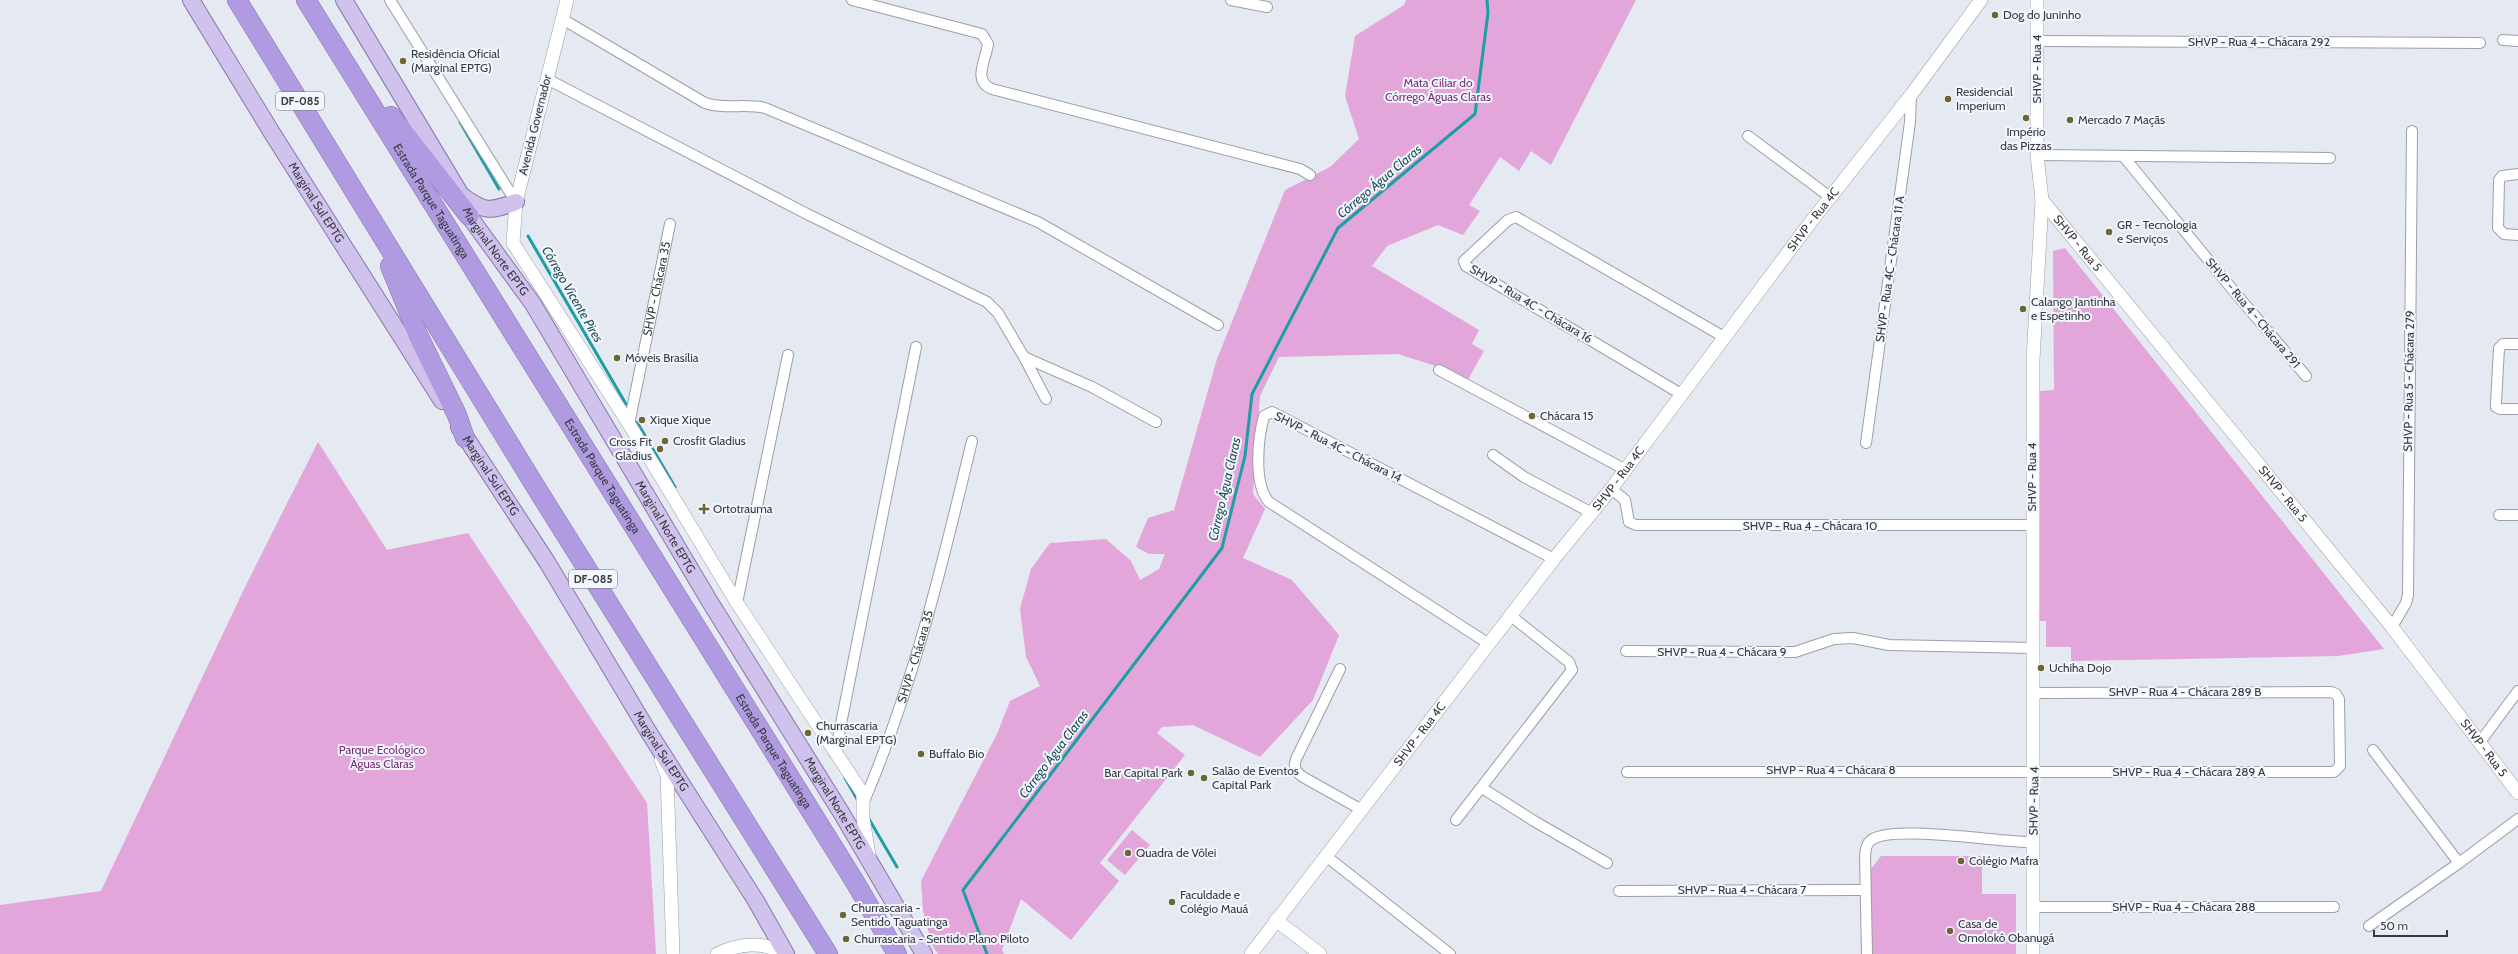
<svg xmlns="http://www.w3.org/2000/svg" width="2518" height="954" font-family="Cabin,sans-serif">
  <style>
    .green { fill: #e2a6db }
    .lines { fill: none; stroke-linecap: round; stroke-linejoin: round }
    .stream { stroke: #1d9ea4; stroke-width: 3 }
    .minor-casing { stroke: #9b9fa6; stroke-width: 12 }
    .tertiary-casing { stroke: #9b9fa6; stroke-width: 14 }
    .primary-casing { stroke: #8678a8; stroke-width: 18 }
    .motorway-casing { stroke: #8678a8; stroke-width: 20 }
    .minor { stroke: #fff; stroke-width: 10 }
    .tertiary { stroke: #fff; stroke-width: 13 }
    .primary { stroke: #d0c2ed; stroke-width: 16 }
    .motorway { stroke: #b09ae1; stroke-width: 19 }
    .poi-dot { fill: #6d6633; stroke: #f2f6fe; stroke-width: 1.5 }
    .labels { text-anchor: middle; stroke-width: 4; stroke-linejoin: round; paint-order: stroke }
    .shield { fill: #f2f6fe; stroke: #707277; stroke-width: 1 }
    .shield-label { font-size: 11px; font-weight: bold; fill: #383a3d }
    .poi-label { font-size: 12px; fill: #383a3d; stroke: #f2f6fe; text-anchor: start }
    .street-label { font-size: 12px; fill: #383a3d; stroke: #f2f6fe }
    .park-label { font-size: 12px; fill: #783073; stroke: #f2f6fe }
    .water-label { font-size: 13px; font-style: italic; fill: #1f5153; stroke: #f2f6fe }
  </style>
  <rect width="100%" height="100%" fill="#e5e9f1"/>
  <path class="green" d="M1406,0H1636L1551,165L1531,151L1519,171L1500,157L1469,205L1480,211L1463,235L1438,225L1387,246L1372,266L1479,330L1472,344L1484,351L1466,383L1442,368L1398,354L1279,357L1260,396L1253,494L1265,509L1243,558L1292,580L1339,635L1313,700L1260,757L1193,725L1162,727L1157,733L1185,755L1100,863L1119,881L1071,940L1021,899L1002,950L1004,954H938L932,945L923,911L921,881L997,734L1010,701L1040,686L1026,657L1020,609L1031,569L1050,543L1106,539L1131,561L1140,580L1159,569L1165,554H1149L1136,547L1148,518L1174,510L1217,359L1285,190L1330,167L1359,139L1345,96L1355,36L1404,5Z
    M2065,248L2384,649L2338,656L2071,661V647H2046V621H2039L2040,391L2054,390L2053,251Z
    M318,442L387,550L468,533L647,803L656,954H0V905L101,891L246,585Z
    M1132,830L1150,845L1125,875L1107,860Z
    M1881,856H1982V894H2016V954H1871V869Z"/>
  <g class="lines">
    <path class="stream" d="M460,122L499,189
      M528,236L626,404
      M637,422L675,487
      M845,778L857,799
      M869,819L897,867
      M987,954L963,890L1222,548L1245,456L1252,394L1338,228L1475,114L1488,13L1487,0"/>
    <g class="minor-casing">
      <g id="minor">
        <path d="M390,0L516,202"/>
        <path d="M852,0L982,34L988,44C986,60 972,81 992,89L1300,169L1310,175"/>
        <path d="M1231,0L1267,7"/>
        <path d="M564,20L705,103C725,110 745,103 765,108L1038,222L1218,325"/>
        <path d="M2503,40L2518,41"/>
        <path d="M2038,41L2480,43"/>
        <path d="M547,79L807,214L987,302L998,313L1024,357L1092,387L1156,422"/>
        <path d="M1748,136L1830,197"/>
        <path d="M2037,155L2330,158"/>
        <path d="M2124,157L2237,295L2306,376"/>
        <path d="M2518,174L2502,176L2499,180L2498,228L2504,234L2518,235"/>
        <path d="M2518,344H2503L2499,348L2496,403V407L2500,409H2518"/>
        <path d="M1024,357L1046,399"/>
        <path d="M1439,370L1626,470"/>
        <path d="M1681,394L1466,266L1464,261L1508,220L1516,217L1724,337"/>
        <path id="s1" d="M629,424L670,224"/>
        <path d="M1866,443L1910,122L1911,95"/>
        <path d="M1493,455L1524,477L1592,513"/>
        <path d="M1611,489L1625,500L1629,522L1636,525H2032"/>
        <path d="M2499,515H2518"/>
        <path d="M737,603L788,355"/>
        <path d="M2392,627L2406,603L2408,595L2412,131"/>
        <path d="M1489,644L1269,502C1253,484 1258,438 1264,416L1272,412L1278,415L1554,559"/>
        <path d="M1626,651L1795,652L1834,639L1853,638L1889,645L2032,648"/>
        <path d="M1340,669L1296,759C1293,768 1296,772 1303,777L1362,810"/>
        <path d="M2480,742L2518,691"/>
        <path d="M2373,750L2459,863"/>
        <path d="M835,754L916,347"/>
        <path d="M1627,772H2334L2340,766L2339,699L2336,694L2331,692L2033,693"/>
        <path d="M1482,788L1534,821L1607,863"/>
        <path id="s2" d="M865,799C914,684 943,562 972,441"/>
        <path d="M1456,820L1572,670L1569,662L1511,616"/>
        <path d="M1326,856L1450,954"/>
        <path d="M1619,891L1865,890"/>
        <path d="M2033,907H2334"/>
        <path d="M2369,926L2459,863L2518,819"/>
        <path d="M1867,954L1865,855C1866,850 1866,844 1870,841C1888,823 2003,843 2033,842"/>
      </g>
    </g>
    <g class="tertiary-casing">
      <g id="tertiary">
        <path d="M567,0L516,202L513,243L629,424L737,603L863,794V818L869,855"/>
        <path id="s3" d="M2042,200L2392,627L2518,793"/>
        <path d="M661,760L667,775L673,954"/>
        <path d="M1276,920L1320,954"/>
        <path d="M717,954C738,944 763,940 783,954"/>
        <path id="s4" d="M1251,954L1554,559L1611,489L1810,223L1911,95L1981,0"/>
        <path d="M2033,954V360L2042,200L2037,155V0"/>
      </g>
    </g>
    <g class="primary-casing">
      <g id="primary">
        <path id="s5" d="M191,0L272,133L442,401"/>
        <path id="s6" d="M344,0L461,195L469,216L533,304L710,602L842,814L924,954"/>
        <path d="M461,195C484,212 489,212 516,202"/>
        <path id="s7" d="M459,427L547,562L648,731L756,901L786,954"/>
      </g>
    </g>
    <g class="motorway-casing">
      <g id="motorway">
        <path d="M237,0L537,489L828,954"/>
        <path id="s8" d="M306,0L855,882L897,954"/>
        <path d="M391,116L469,216"/>
        <path d="M390,266L418,335L457,415L465,438"/>
      </g>
    </g>
    <use href="#minor" class="minor"/>
    <use href="#tertiary" class="tertiary"/>
    <use href="#primary" class="primary"/>
    <use href="#motorway" class="motorway"/>
  </g>
  <g class="poi-dot">
    <circle cx="1995" cy="15" r="4"/>
    <circle cx="403" cy="61" r="4"/>
    <circle cx="1948" cy="99" r="4"/>
    <circle cx="2026" cy="118" r="4"/>
    <circle cx="2070" cy="120" r="4"/>
    <circle cx="2109" cy="232" r="4"/>
    <circle cx="2023" cy="309" r="4"/>
    <circle cx="617" cy="358" r="4"/>
    <circle cx="1532" cy="416" r="4"/>
    <circle cx="642" cy="420" r="4"/>
    <circle cx="665" cy="441" r="4"/>
    <circle cx="660" cy="449" r="4"/>
    <path d="M702 503h4v4h4v4h-4v4h-4v-4h-4v-4h4z"/>
    <circle cx="2041" cy="668" r="4"/>
    <circle cx="808" cy="733" r="4"/>
    <circle cx="921" cy="754" r="4"/>
    <circle cx="1191" cy="773" r="4"/>
    <circle cx="1204" cy="778" r="4"/>
    <circle cx="1128" cy="853" r="4"/>
    <circle cx="1961" cy="861" r="4"/>
    <circle cx="1172" cy="902" r="4"/>
    <circle cx="843" cy="915" r="4"/>
    <circle cx="1950" cy="931" r="4"/>
    <circle cx="846" cy="939" r="4"/>
  </g>
  <g class="labels">
    <g class="shield">
      <rect x="276" y="92" width="48" height="18" rx="3"/>
      <rect x="569" y="570" width="48" height="18" rx="3"/>
    </g>
    <g class="shield-label">
      <text x="300" y="105">DF-085</text>
      <text x="593" y="583">DF-085</text>
    </g>
    <g class="poi-label">
      <text x="2003" y="19">Dog do Juninho</text>
      <text x="411" y="58">Residência Oficial<tspan x="411" dy="14">(Marginal EPTG)</tspan></text>
      <text x="1956" y="96">Residencial<tspan x="1956" dy="14">Imperium</tspan></text>
      <text x="2078" y="124">Mercado 7 Maçãs</text>
      <text x="2026" y="136" text-anchor="middle">Império<tspan x="2026" dy="14">das Pizzas</tspan></text>
      <text x="2117" y="229">GR - Tecnologia<tspan x="2117" dy="14">e Serviços</tspan></text>
      <text x="2031" y="306">Calango Jantinha<tspan x="2031" dy="14">e Espetinho</tspan></text>
      <text x="625" y="362">Móveis Brasília</text>
      <text x="1540" y="420">Chácara 15</text>
      <text x="650" y="424">Xique Xique</text>
      <text x="673" y="445">Crosfit Gladius</text>
      <text x="652" y="446" text-anchor="end">Cross Fit<tspan x="652" dy="14">Gladius</tspan></text>
      <text x="713" y="513">Ortotrauma</text>
      <text x="2049" y="672">Uchiha Dojo</text>
      <text x="816" y="730">Churrascaria<tspan x="816" dy="14">(Marginal EPTG)</tspan></text>
      <text x="929" y="758">Buffalo Bio</text>
      <text x="1212" y="775">Salão de Eventos<tspan x="1212" dy="14">Capital Park</tspan></text>
      <text x="1183" y="777" text-anchor="end">Bar Capital Park</text>
      <text x="1136" y="857">Quadra de Vôlei</text>
      <text x="1969" y="865">Colégio Mafra</text>
      <text x="1180" y="899">Faculdade e<tspan x="1180" dy="14">Colégio Mauá</tspan></text>
      <text x="851" y="912">Churrascaria -<tspan x="851" dy="14">Sentido Taguatinga</tspan></text>
      <text x="1958" y="928">Casa de<tspan x="1958" dy="14">Omolokô Obanugá</tspan></text>
      <text x="854" y="943">Churrascaria - Sentido Plano Piloto</text>
    </g>
    <g class="street-label">
      <text x="2259" y="46">SHVP - Rua 4 - Chácara 292</text>
      <text transform="translate(2037 69) rotate(-90)" y="4">SHVP - Rua 4</text>
      <text transform="translate(535 125) rotate(-76)" y="4">Avenida Governador</text>
      <text dy="4" stroke="none"><textPath href="#s8" startOffset="237">Estrada Parque Taguatinga</textPath></text>
      <text dy="4" stroke="none"><textPath href="#s5" startOffset="238">Marginal Sul EPTG</textPath></text>
      <text dy="4" stroke="none"><textPath href="#s4" startOffset="925">SHVP - Rua 4C</textPath></text>
      <text dy="4" stroke="none"><textPath href="#s3" startOffset="56">SHVP - Rua 5</textPath></text>
      <text dy="4" stroke="none"><textPath href="#s6" startOffset="294">Marginal Norte EPTG</textPath></text>
      <text transform="translate(1890 269) rotate(-82)" y="4">SHVP - Rua 4C - Chácara 11 A</text>
      <text dy="4" stroke="none"><textPath href="#s1" startOffset="138">SHVP - Chácara 35</textPath></text>
      <text transform="translate(1531 304) rotate(31)" y="4">SHVP - Rua 4C - Chácara 16</text>
      <text transform="translate(2253 313) rotate(50)" y="4">SHVP - Rua 4 - Chácara 291</text>
      <text transform="translate(2409 381) rotate(-89)" y="4">SHVP - Rua 5 - Chácara 279</text>
      <text transform="translate(1338 447) rotate(27)" y="4">SHVP - Rua 4C - Chácara 14</text>
      <text dy="4" stroke="none"><textPath href="#s7" startOffset="58">Marginal Sul EPTG</textPath></text>
      <text dy="4" stroke="none"><textPath href="#s8" startOffset="561">Estrada Parque Taguatinga</textPath></text>
      <text transform="translate(2032 477) rotate(-90)" y="4">SHVP - Rua 4</text>
      <text dy="4" stroke="none"><textPath href="#s4" startOffset="601">SHVP - Rua 4C</textPath></text>
      <text dy="4" stroke="none"><textPath href="#s3" startOffset="380">SHVP - Rua 5</textPath></text>
      <text x="1810" y="530">SHVP - Rua 4 - Chácara 10</text>
      <text dy="4" stroke="none"><textPath href="#s6" startOffset="618">Marginal Norte EPTG</textPath></text>
      <text x="1722" y="656">SHVP - Rua 4 - Chácara 9</text>
      <text dy="4" stroke="none"><textPath href="#s2" startOffset="151">SHVP - Chácara 35</textPath></text>
      <text x="2185" y="696">SHVP - Rua 4 - Chácara 289 B</text>
      <text dy="4" stroke="none"><textPath href="#s4" startOffset="277">SHVP - Rua 4C</textPath></text>
      <text dy="4" stroke="none"><textPath href="#s3" startOffset="704">SHVP - Rua 5</textPath></text>
      <text dy="4" stroke="none"><textPath href="#s7" startOffset="382">Marginal Sul EPTG</textPath></text>
      <text dy="4" stroke="none"><textPath href="#s8" startOffset="885">Estrada Parque Taguatinga</textPath></text>
      <text x="1831" y="774">SHVP - Rua 4 - Chácara 8</text>
      <text x="2189" y="776">SHVP - Rua 4 - Chácara 289 A</text>
      <text transform="translate(2034 801) rotate(-89)" y="4">SHVP - Rua 4</text>
      <text dy="4" stroke="none"><textPath href="#s6" startOffset="942">Marginal Norte EPTG</textPath></text>
      <text x="1742" y="894">SHVP - Rua 4 - Chácara 7</text>
      <text x="2184" y="911">SHVP - Rua 4 - Chácara 288</text>
    </g>
    <g class="park-label">
      <text x="1438" y="87">Mata Ciliar do<tspan x="1438" dy="14">Córrego Águas Claras</tspan></text>
      <text x="382" y="754">Parque Ecológico<tspan x="382" dy="14">Águas Claras</tspan></text>
    </g>
    <g class="water-label">
      <text transform="translate(1379 181) rotate(-40)" y="5">Córrego Água Claras</text>
      <text transform="translate(573 294) rotate(60)" y="5">Córrego Vicente Pires</text>
      <text transform="translate(1224 489) rotate(-77)" y="5">Córrego Água Claras</text>
      <text transform="translate(1053 754) rotate(-53)" y="5">Córrego Água Claras</text>
    </g>
  </g>
  <path d="M2374 930v6h73v-6" fill="none" stroke="#383a3d" stroke-width="2"/>
  <text x="2380" y="930" font-size="12" fill="#383a3d" stroke="#f2f6fe" stroke-width="3" paint-order="stroke">50 m</text>
</svg>
